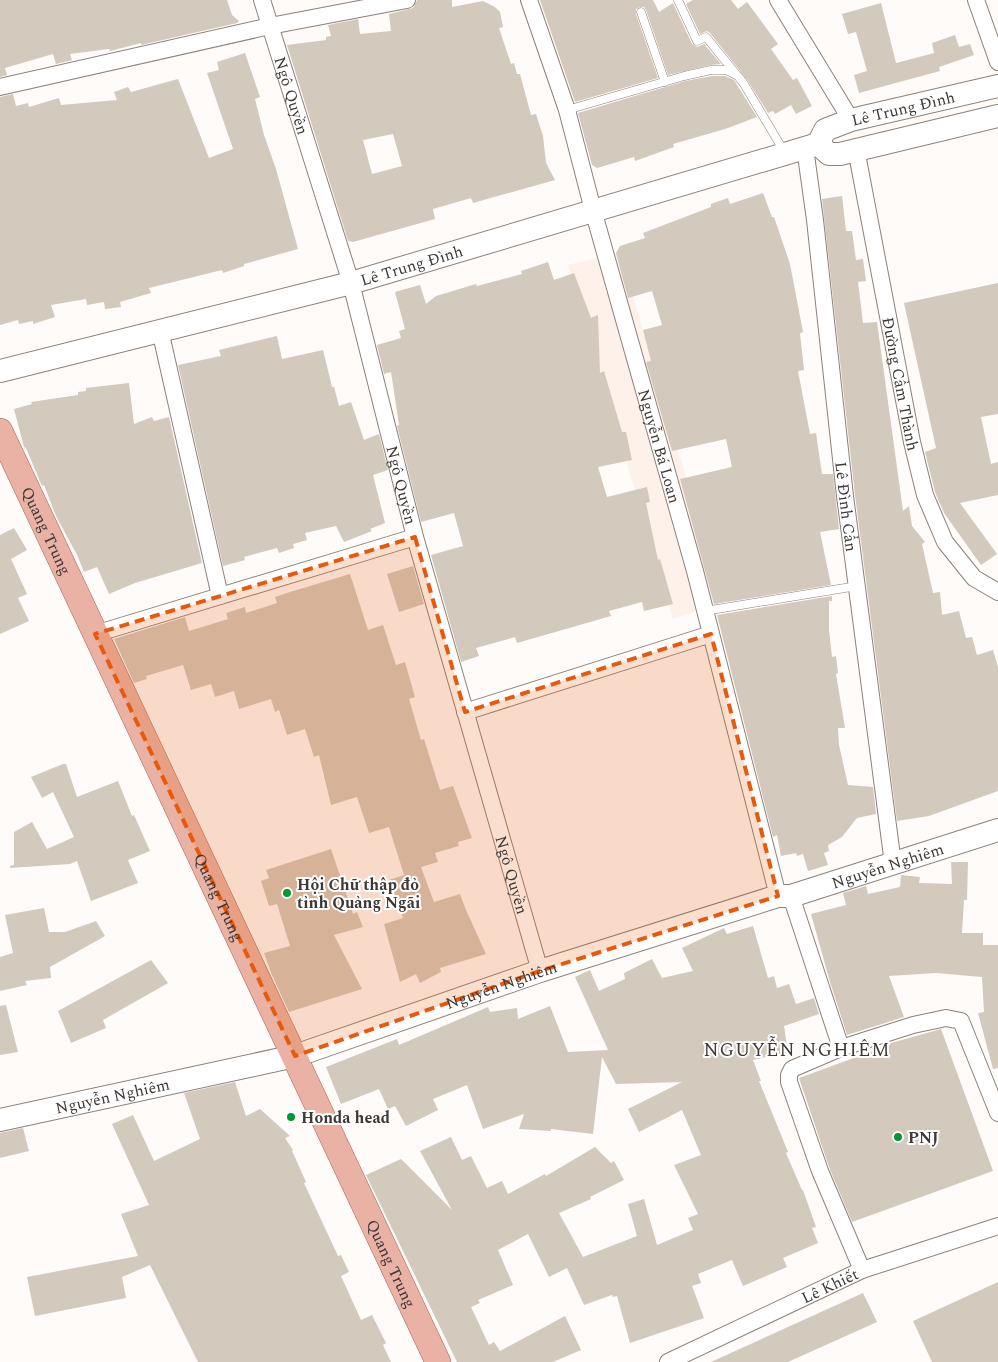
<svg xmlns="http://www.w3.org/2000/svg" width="998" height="1362" font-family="Spectral,serif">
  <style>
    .built { fill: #fef1e9 }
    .building { fill: #d3c9bd; fill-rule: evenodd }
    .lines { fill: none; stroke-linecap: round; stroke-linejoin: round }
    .lane-casing { stroke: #8e8179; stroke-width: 9 }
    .street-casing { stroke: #8e8179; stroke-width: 18 }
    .secondary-casing { stroke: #8e8179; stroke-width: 24 }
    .primary-casing { stroke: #a36656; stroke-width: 26 }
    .lane { stroke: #fff; stroke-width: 8 }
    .street { stroke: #fff; stroke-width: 16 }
    .secondary { stroke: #fff; stroke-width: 22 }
    .primary { stroke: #e9b2a4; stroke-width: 25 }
    .marked { fill: #e8590c; fill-opacity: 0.2; stroke: #e8590c; stroke-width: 4; stroke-dasharray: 10 6; stroke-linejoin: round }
    .poi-dot { fill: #093; stroke: #fff; stroke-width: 2 }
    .labels { text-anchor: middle; stroke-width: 4; stroke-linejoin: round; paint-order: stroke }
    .street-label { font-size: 16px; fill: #3e3835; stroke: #fff }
    .poi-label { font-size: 16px; font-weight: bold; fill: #3e3835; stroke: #fff; text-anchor: start }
    .quarter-label { font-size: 19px; letter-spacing: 1px; fill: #3e3835; stroke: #fff }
  </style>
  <rect width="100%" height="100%" fill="#fefbf9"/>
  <path class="built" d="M620,252L723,603L673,619L568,265Z"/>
  <path class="building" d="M0,0H227L232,15L239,21L237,23L141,45V43L110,51L109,49L70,54L72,60L56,64L53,54L5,68L7,75L0,77Z
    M417,0H452V7L483,1L495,7L500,12L503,27L499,28L511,64L514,63L517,74H520L531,115L536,114L543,136L546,163L555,180L473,203L471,198L433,209L435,219L353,242L348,241L287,45L326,40V37L331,36L328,25L358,19L360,34L391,31L389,14L413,8ZM393,134L402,166L372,174L363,140Z
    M540,0H653L659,12L673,3L692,44L697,47L704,44L721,64L710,65L668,75L646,10L644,7H640L636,9V14L658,78L575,102Z
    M693,0H731L738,9L747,2L778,44L771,49L793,80L797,78L812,106L796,114L791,105L775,114L773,111L768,113L748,81L710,33L707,31L700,34L686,4Z
    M881,3L896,63L934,53L932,43L955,35L959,47L970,44L974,55L939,67L940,71L859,93L854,75L867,71L856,32L848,34L842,14Z
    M245,53L260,97L255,99L264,135L276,169L298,249L244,264V266L223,273L222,270L149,288L151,293L120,302L121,307L105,309L104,302L87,305L86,299L51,305L55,317L33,324V321L19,324L18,320L0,325V97L13,94L16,106L28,103L29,107L59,98L61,105L117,100L114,92L128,87L131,92L178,79L209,158L233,149L207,73L219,70L217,62Z
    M712,76H725L734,80L757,117L725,129L673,144L674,147L635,161L634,157L597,168L592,165L578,113L685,81Z
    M763,193L772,217H774L790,264L803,332L800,333L804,370L798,371L810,434L816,433L822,474H833L839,529L820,532L831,585L714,604L680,479L732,467L726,439L672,451L646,362L651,361L643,330L662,325L652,291L628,298L616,253L620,246L645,238L643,233L711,207V204L728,198L730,204Z
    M842,196L846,231H852L856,260L863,259L866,281L858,282L863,323L877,322L903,511L909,506L912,526L925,542L922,544L933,593L940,592L942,615L959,611L966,638L972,637L977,655L993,650L998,667V791L929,816L897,821L855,495L822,199Z
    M548,262L554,280L574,273L591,318L598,315L600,373L604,371L622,432H626L632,460L598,467L607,497L647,487L650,502L646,503L658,560L660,559L673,604L644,611L642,602L609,611L611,616L517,643L515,637L476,648L479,656L461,662L431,555L463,546L454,513L421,522L397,426L399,425L391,372L384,374L377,345L401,338L399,331L405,329L395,292L420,285L426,304L436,296L476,284L477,286L522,274L521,271Z
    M998,283V414L981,417L991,464L998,462V495L960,503L997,554L981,565L944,513L935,492L925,452L936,448L904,303Z
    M277,336L282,359L323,350L332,387H334L339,406L351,402L364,440L379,434L388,470L373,475L385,523L370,529L372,531L344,542L336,526L305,533L307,540L293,544L294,548L279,553L277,548L244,557L245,560L223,566L178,365L221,356L219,350Z
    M129,383L134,424L152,417L154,421L169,417L202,563L135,583L109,594L97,567L84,572L77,555L56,516L44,485L42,486L26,448L24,447L14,409L32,404L31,402L78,395V392L86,391V388Z
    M14,528L27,550L11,559L27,594L18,598L29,621L0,634V535Z
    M413,566L424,604L399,612L387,574Z
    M350,574L368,630L383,625L396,665L405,662L415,697L409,699L421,740L424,739L440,790L453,786L472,838L458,842L459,846L435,853L438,862L421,867L434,902L460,894L466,910L486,954L440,968L441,972L420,983L416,974L400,982L384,924L403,918L389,880L404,875L389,827L369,833L357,797L331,805L319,755L314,757L305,729L287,735L279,710L275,712L271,699L239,709L234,691L215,697L211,684L191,690L183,665L146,676L147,679L134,683L114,639L185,617L189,631L228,619L226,613L245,607L246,613L277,603L275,597L290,592Z
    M832,596V601H829V630L832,657L836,656L838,673L836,674L845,728H838L839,745L848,785L873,787L876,814L857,818L842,837L828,845L829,851L824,853L828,865L808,871L803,854L797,856L796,853L781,856L777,835L773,837L717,615Z
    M63,764H66L77,797L118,781L132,816L134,815L150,851L128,860L138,883L91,901L77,861L70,864L10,868V866L14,865V832L32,822L47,849L74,837L53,792L42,798L31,777Z
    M331,849L353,914L357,912L363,927L334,935L362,989L289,1012L272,975L264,953L290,946L277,904L269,906L261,881L269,878L266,870Z
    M951,862H968L967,900H964L962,933H983V945H998V1068L993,1069L978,1013L984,1012L982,977L936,973L889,976L904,1017L847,1035L830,982L811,914L846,905L843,893L866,886L868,894L900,887L901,875L920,877L919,883L952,884Z
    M44,908L49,932H65L96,921L105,936L50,967L51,978L25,981L27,985L0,991V957L13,953L5,915Z
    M753,926L768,978L774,976L777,988L789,984L796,1004L814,998L819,1014L784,1026L788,1052L753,1060L761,1081H759L788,1152L786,1153L802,1190H803L816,1227L812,1228L818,1243L783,1258L787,1267L743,1286L732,1260L698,1274L701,1283L692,1286L704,1318L630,1343L617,1296L613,1297L612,1295L584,1305L567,1268L549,1277L528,1234L498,1250L513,1285L478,1300L480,1303L471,1307L489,1345L494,1342L500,1351L565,1316L581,1350L553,1362H457L366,1175L401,1159L452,1210L420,1151L451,1137L462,1160L471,1156L487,1188L502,1181L508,1194L545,1174L546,1176L595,1147L611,1163L614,1161L624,1180L590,1197L591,1199L559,1213L583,1257L637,1236L628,1204L644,1199L657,1245L693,1230L688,1218L698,1214L674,1165L701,1155L682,1110L639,1132L628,1109L682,1082L616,1084L602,1057L593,1134L551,1129V1131L519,1129L524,1114L483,1129L467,1085L433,1099L438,1110L406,1126L395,1106L388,1109L379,1089L341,1104L326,1067L397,1039L399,1045L488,1007L490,1012L517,1008L518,1019L550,1006L568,1052L608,1050L575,977L590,970L599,991L625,979L624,973L652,959L662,978L693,971L682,948L724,928L727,934Z
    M151,960L168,983L103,1020L106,1028L71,1043L58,1011Z
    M6,1005L18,1052L0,1055V1006Z
    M941,1029L993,1171L852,1222L829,1167L799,1078L884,1047V1045Z
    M235,1082L246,1116L260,1109L290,1136L285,1138L293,1150L292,1151L306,1182L304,1183L338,1256L341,1255L349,1272L341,1276L361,1320L372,1315L386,1343L383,1345L391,1362H198L150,1265L122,1277L126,1298L35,1316L27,1277L138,1256L121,1214L149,1205L112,1124L133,1115L154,1161L200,1139L184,1093Z
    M23,1128L29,1151L0,1158V1133Z
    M998,1282V1362H932L913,1321Z
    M863,1293L877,1322L788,1362H711Z"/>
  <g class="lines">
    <g class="lane-casing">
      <path id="lane" d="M678,0L697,41L706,37L736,74
        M641,12L665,82
        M567,110L684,76L711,70H726L738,76L744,84L785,153
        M705,611L857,586"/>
    </g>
    <g class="street-casing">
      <g id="street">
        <path id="s1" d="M262,0L351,283L415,537L540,971"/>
        <path id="s2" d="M529,0L567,110L593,210L695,571L778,896"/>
        <path d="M778,0L851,120"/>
        <path d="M976,0L998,62"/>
        <path d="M0,87L270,26L407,0"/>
        <path id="s3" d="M805,148L815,220L845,496L893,864"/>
        <path id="s4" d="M856,149L912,442L925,495L945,542L974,578L998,592"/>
        <path d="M160,330L220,596"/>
        <path d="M95,634L415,537"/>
        <path d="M465,712L711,634"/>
        <path d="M791,896L841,1048"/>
        <path d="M862,1270L820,1171L789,1082V1075L792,1069L841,1048L913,1025L946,1018L961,1021L998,1113"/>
        <path id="s5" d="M668,1362L862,1270L998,1226"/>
      </g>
    </g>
    <g class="secondary-casing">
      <g id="secondary">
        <path d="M818,144L829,154H840L998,116"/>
        <path id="s6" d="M0,371L351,283L818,144L825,130L851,120L998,86"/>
        <path id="s7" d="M0,1120L295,1056L540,971L778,896H791L998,830"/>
      </g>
    </g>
    <g class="primary-casing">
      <g id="primary">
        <path id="s8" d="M0,431L438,1362"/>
      </g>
    </g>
    <use href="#lane" class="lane"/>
    <use href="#street" class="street"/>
    <use href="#secondary" class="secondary"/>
    <use href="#primary" class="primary"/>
  </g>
  <path class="marked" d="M415,537L465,712L711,634L778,896L540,971L295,1056L95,634Z"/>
  <g class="poi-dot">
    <circle cx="287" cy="893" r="5"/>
    <circle cx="291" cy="1117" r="5"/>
    <circle cx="898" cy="1137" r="5"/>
  </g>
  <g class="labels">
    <g class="street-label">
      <text dy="6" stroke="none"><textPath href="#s1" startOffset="100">Ngô Quyền</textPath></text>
      <text dy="6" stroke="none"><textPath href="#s6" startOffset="946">Lê Trung Đình</textPath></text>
      <text dy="6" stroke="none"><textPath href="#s6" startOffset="425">Lê Trung Đình</textPath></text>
      <text dy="6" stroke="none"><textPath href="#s4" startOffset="239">Đường Cẩm Thành</textPath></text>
      <text dy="6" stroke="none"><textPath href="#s2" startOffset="465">Nguyễn Bá Loan</textPath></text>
      <text dy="6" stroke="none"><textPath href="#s1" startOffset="505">Ngô Quyền</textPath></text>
      <text dy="6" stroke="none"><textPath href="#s3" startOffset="361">Lê Đình Cẩn</textPath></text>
      <text dy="6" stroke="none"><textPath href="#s8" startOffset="110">Quang Trung</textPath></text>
      <text dy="6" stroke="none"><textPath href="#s7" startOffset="925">Nguyễn Nghiêm</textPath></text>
      <text dy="6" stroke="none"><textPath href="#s1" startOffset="910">Ngô Quyền</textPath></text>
      <text dy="6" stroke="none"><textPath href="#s8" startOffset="515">Quang Trung</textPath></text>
      <text dy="6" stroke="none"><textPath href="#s7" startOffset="520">Nguyễn Nghiêm</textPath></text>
      <text dy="6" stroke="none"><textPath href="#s7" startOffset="115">Nguyễn Nghiêm</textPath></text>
      <text dy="6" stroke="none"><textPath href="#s8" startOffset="920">Quang Trung</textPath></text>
      <text dy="6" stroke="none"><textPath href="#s5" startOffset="179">Lê Khiết</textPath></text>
    </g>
    <g class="poi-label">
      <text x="297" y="890">Hội Chữ thập đỏ<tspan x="297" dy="18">tỉnh Quảng Ngãi</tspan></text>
      <text x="301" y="1123">Honda head</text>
      <text x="908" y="1143">PNJ</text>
    </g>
    <g class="quarter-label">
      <text x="797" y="1056">NGUYỄN NGHIÊM</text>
    </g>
  </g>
</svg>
